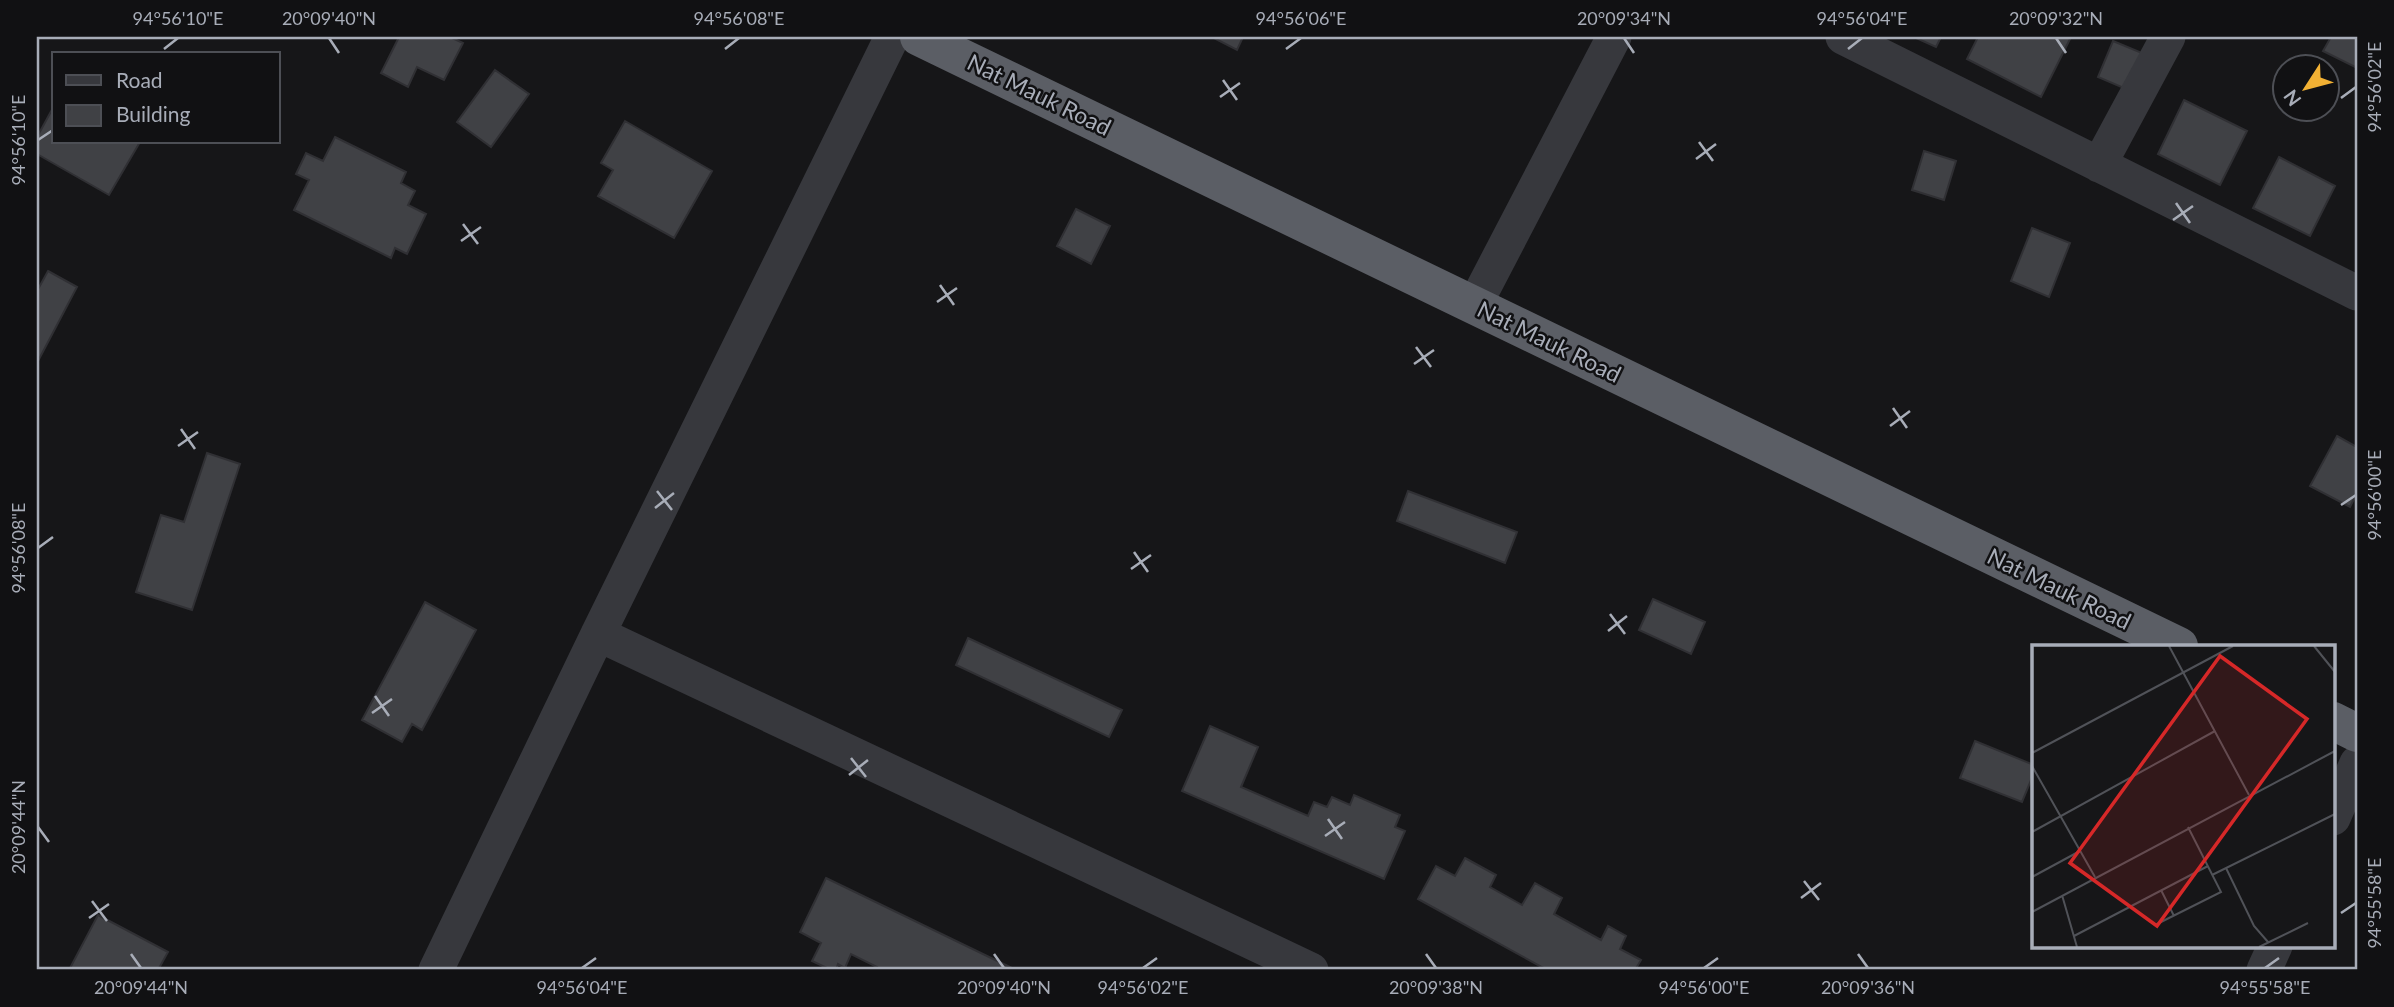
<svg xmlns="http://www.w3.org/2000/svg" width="2394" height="1007" font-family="Lato,sans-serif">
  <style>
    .building { fill: #404145; stroke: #303034; stroke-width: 2 }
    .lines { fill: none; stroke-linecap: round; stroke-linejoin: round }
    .minor { stroke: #37383d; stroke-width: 35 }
    .trunk { stroke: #5b5e65; stroke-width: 38 }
    .ticks { fill: none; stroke: #a8adb8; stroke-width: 2.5 }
    .labels { text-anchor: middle; stroke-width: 5; stroke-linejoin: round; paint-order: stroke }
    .street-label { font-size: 23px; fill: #a8adb8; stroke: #111113 }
    .inset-road { fill: none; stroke: #505258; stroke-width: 2 }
    .view { fill: #d62828; fill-opacity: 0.15; stroke: #d62828; stroke-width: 3.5 }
    .inset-edge { fill: none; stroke: #a8adb8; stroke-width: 3.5 }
    .neatline { fill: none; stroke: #a8adb8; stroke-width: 2.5 }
    .ticks-label { font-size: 18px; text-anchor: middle; fill: #a8adb8 }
  </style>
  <rect width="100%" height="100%" fill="#161618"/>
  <path class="building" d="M399,37H450L463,43L444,80L417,67L408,87L381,73Z
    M1212,37H1243L1237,50Z
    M1914,37H1941L1936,47Z
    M1978,37H2071L2041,97L1967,59Z
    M2331,37H2357V68L2323,51Z
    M2113,41L2142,53L2126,89L2098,77Z
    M495,70L529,94L491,147L457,122Z
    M2184,100L2247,131L2220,185L2158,154Z
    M54,106V142H140L109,195L37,154V137Z
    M625,121L712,171L674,238L598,196L613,170L601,163Z
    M335,137L406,172L401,183L415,191L408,205L426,214L407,254L395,248L391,258L294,210L309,180L296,174L306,153L323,161Z
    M1924,151L1956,161L1944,200L1912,190Z
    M2279,157L2335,186L2310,236L2253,208Z
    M1076,209L1110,226L1091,264L1057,246Z
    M2032,228L2070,243L2049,297L2011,281Z
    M48,271L77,287L37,363V291Z
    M2337,436L2357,447V493L2350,507L2310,486Z
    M207,453L240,464L192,610L136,592L161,515L184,522Z
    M1408,491L1517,532L1505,563L1397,521Z
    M1653,599L1705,622L1691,654L1639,630Z
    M425,602L476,630L422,730L412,724L402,742L362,720Z
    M968,638L1122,710L1109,737L956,665Z
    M1210,726L1258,747L1241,787L1308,816L1314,802L1327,807L1332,797L1350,805L1354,795L1400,815L1395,827L1405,831L1384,879L1182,791Z
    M1975,741L2034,765V773L2022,802L1960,778Z
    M1465,858L1496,875L1490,887L1522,905L1535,883L1562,898L1554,914L1601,940L1608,926L1626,936L1620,949L1641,960L1635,970H1547L1418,899L1436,866L1455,876Z
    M826,878L1016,970H876L877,967L851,954L845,968L838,964L836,970H831L812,961L821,943L800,932Z
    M98,915L168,952L158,970H69Z"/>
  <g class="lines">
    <path class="minor" d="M1843,37L2357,293
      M2099,165L2168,37
      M1474,306L1614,37
      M598,634L1311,970
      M2333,818L2357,763
      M436,970L598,634L892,37
      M2264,970L2275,946"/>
    <path class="trunk" d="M919,37L2179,646
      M2333,721L2357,733"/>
  </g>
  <path class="ticks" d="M329,38L339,53M1624,38L1634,53M2056,38L2066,53M164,49L178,38M725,49L739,38M1286,49L1301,38M1848,49L1862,38M1223,80L1237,100M1220,97L1240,83M2341,98L2356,87M38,140L53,130M1699,142L1713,161M1696,159L1716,144M2176,203L2190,223M2173,220L2193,206M463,224L478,244M461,241L481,227M940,285L954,305M937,302L957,288M1416,347L1431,367M1414,364L1434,350M1893,408L1907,428M1890,426L1910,411M181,429L195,449M178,446L198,432M657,491L672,510M2341,505L2356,495M655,508L674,493M38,548L53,537M1134,552L1148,572M1131,569L1151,555M1610,614L1625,634M1608,631L1627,616M375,696L389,716M372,713L392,699M851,758L866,777M849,775L868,760M1328,819L1342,839M38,827L49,842M1325,836L1345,822M1804,881L1819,900M1801,898L1821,883M92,901L107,921M2341,913L2356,903M89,918L109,904M131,954L141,968M994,954L1004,968M1426,954L1436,968M1858,954L1868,968M582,968L596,958M1143,968L1157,958M1704,968L1718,958M2265,968L2279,958"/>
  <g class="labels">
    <g class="street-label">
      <text transform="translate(1039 95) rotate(26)" y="8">Nat Mauk Road</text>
      <text transform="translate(1549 342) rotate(26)" y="8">Nat Mauk Road</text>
      <text transform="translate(2059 589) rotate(26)" y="8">Nat Mauk Road</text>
    </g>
  </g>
  <g transform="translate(2032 645)">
    <rect width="303" height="303" fill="#161618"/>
    <path class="inset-road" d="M137,1L217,150M282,1L303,27M0,108L201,1M0,121L63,232M0,187L183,86M194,223L222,281L236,297M180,230L303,169M0,232L48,206M129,245L142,271M30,250L45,302M0,267L303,106M123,280L189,247L156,182M42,291L176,221M227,302L276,278"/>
    <path class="view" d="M188,11L275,74L125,281L38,218Z"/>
    <rect width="303" height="303" class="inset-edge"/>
  </g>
  <rect width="2394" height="1007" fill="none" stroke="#111113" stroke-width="77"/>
  <rect x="52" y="52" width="228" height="91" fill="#111113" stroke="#4d4f55" stroke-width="2"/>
  <rect x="66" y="75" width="35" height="10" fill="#37383d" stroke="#4d4f55" stroke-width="2"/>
  <text x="116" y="88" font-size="21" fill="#a8adb8">Road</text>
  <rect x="66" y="105" width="35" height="21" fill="#404145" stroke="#4d4f55" stroke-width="2"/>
  <text x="116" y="122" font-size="21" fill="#a8adb8">Building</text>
  <g transform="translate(2306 88) rotate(234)"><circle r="33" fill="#111113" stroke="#4d4f55" stroke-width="2"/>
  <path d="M0-5L12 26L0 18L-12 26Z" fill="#f2b134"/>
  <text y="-10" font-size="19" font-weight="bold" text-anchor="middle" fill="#a8adb8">N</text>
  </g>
  <rect x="38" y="38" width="2318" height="930" class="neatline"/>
  <g class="ticks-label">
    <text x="178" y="25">94°56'10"E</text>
    <text x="329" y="25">20°09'40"N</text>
    <text x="739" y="25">94°56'08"E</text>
    <text x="1301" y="25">94°56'06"E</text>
    <text x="1624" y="25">20°09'34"N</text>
    <text x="1862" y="25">94°56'04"E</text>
    <text x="2056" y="25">20°09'32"N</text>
    <text transform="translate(2375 87) rotate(-90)" y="6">94°56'02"E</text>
    <text transform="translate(19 140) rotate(-90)" y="6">94°56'10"E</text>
    <text transform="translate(2375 495) rotate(-90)" y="6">94°56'00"E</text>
    <text transform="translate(19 548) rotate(-90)" y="6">94°56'08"E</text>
    <text transform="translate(19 827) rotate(-90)" y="6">20°09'44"N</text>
    <text transform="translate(2375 903) rotate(-90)" y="6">94°55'58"E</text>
    <text x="141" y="994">20°09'44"N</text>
    <text x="582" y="994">94°56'04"E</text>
    <text x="1004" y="994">20°09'40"N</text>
    <text x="1143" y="994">94°56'02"E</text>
    <text x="1436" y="994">20°09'38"N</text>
    <text x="1704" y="994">94°56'00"E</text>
    <text x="1868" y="994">20°09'36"N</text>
    <text x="2265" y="994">94°55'58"E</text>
  </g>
</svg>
